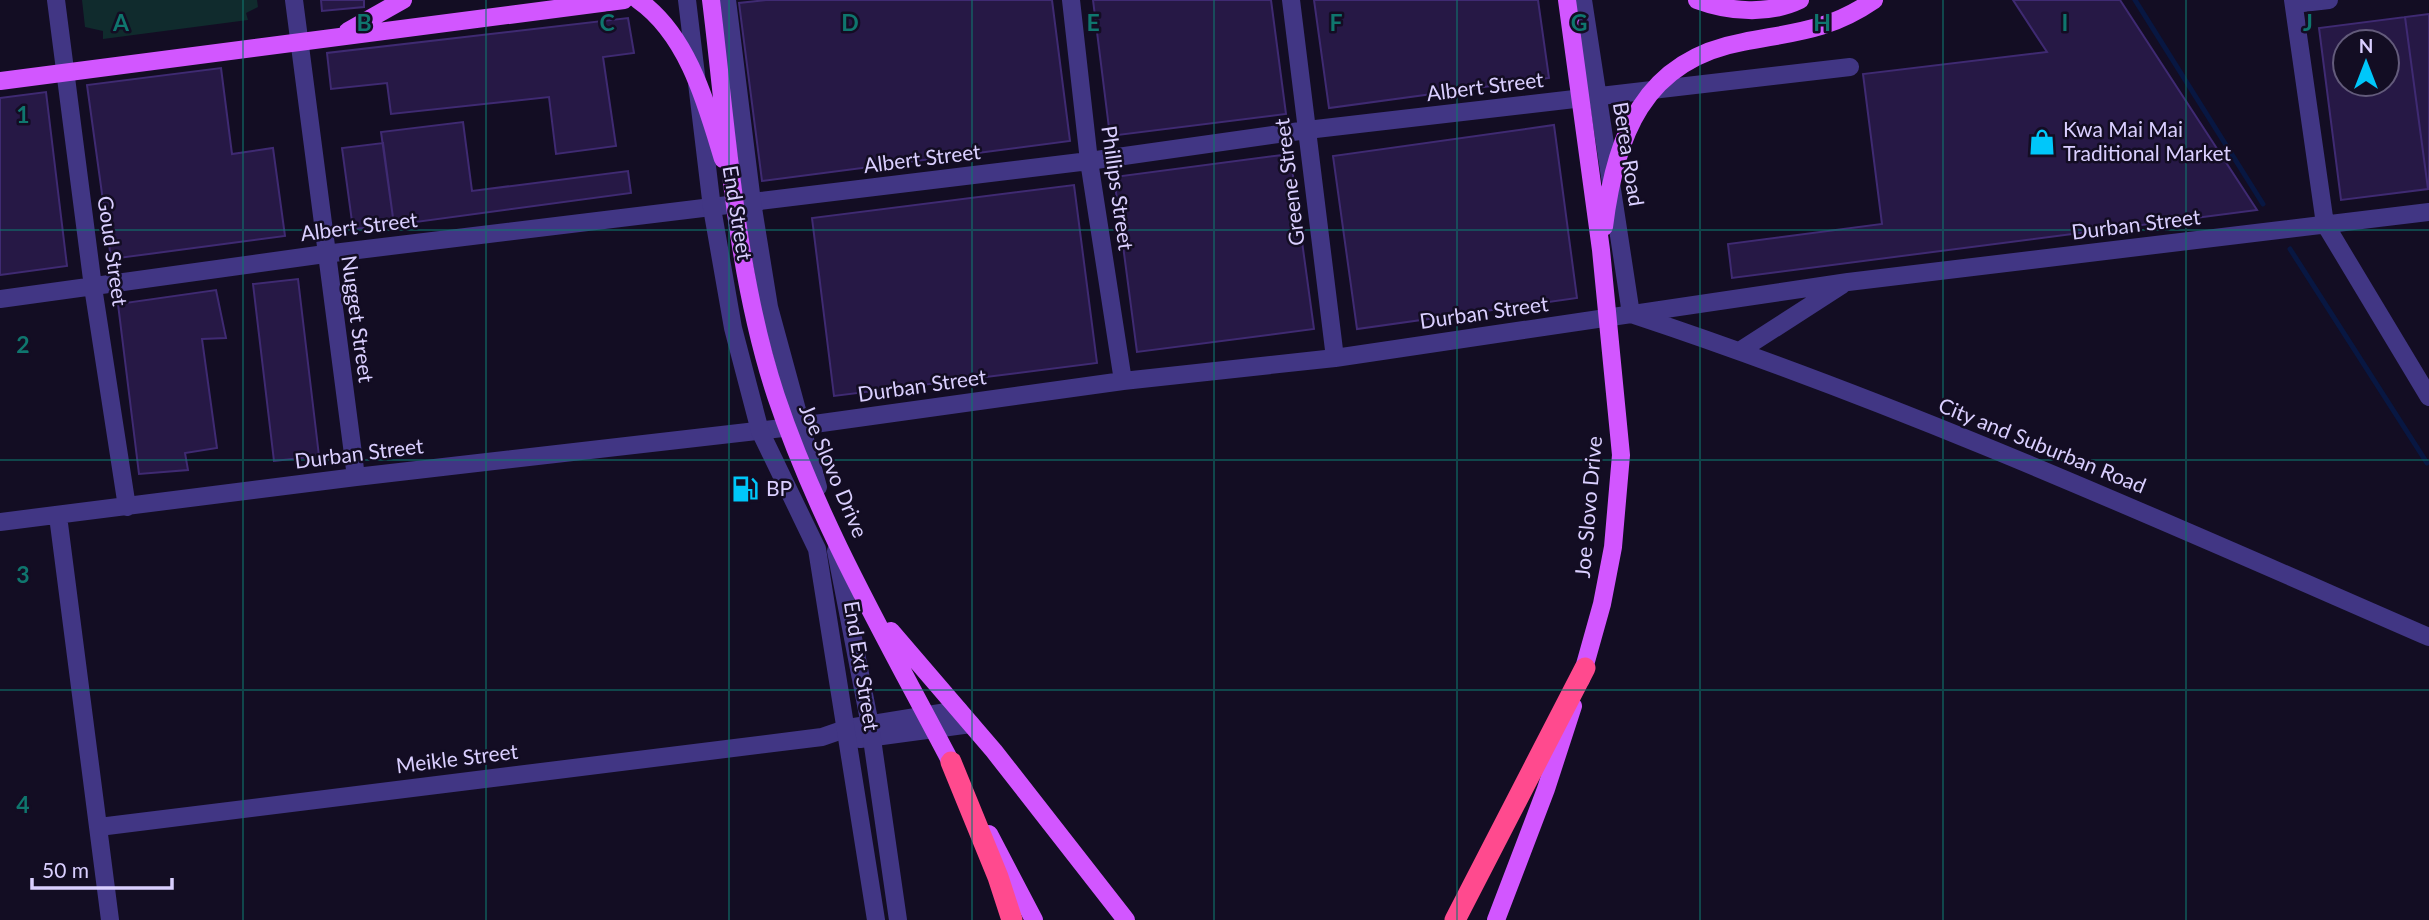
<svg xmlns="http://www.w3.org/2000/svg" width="2429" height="920" font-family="Lato,sans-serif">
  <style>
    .green { fill: #102b2d }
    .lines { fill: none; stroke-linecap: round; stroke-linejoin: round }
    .stream { stroke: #081742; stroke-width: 5 }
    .building { fill: #261845; stroke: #3f2a72; stroke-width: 2; fill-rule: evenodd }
    .minor { stroke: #413684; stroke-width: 18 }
    .tertiary { stroke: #413684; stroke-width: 18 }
    .primary { stroke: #d256ff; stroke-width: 18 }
    .motorway { stroke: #ff4a8e; stroke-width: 21 }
    .grid { fill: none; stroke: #0f766e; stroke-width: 2; stroke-opacity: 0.55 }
    .labels { text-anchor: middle; stroke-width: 5; stroke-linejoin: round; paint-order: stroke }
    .street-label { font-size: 21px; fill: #dacfff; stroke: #130d23 }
    .poi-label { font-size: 21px; fill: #dacfff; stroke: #130d23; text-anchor: start }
    .grid-label { font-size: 23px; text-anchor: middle; font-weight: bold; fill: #0f766e; stroke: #130d23; stroke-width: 5; stroke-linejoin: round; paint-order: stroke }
  </style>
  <rect width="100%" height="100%" fill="#130d23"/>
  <path class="green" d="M82,0H257L258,7L246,13L248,20L103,39V31L85,27Z"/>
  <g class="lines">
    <path class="stream" d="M2135,0L2263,204
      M2290,249L2427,463"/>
  </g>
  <path class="building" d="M321,0H364V7L322,11Z
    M766,0H1052L1070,141L762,181L739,3Z
    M1093,0H1271L1286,114L1110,136Z
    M1314,0H1538L1549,78L1329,108Z
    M2013,0H2120L2257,210L1732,278L1728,244L1882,224L1863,74L2047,52Z
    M2429,14V189H2428L2405,17Z
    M2405,17L2428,189L2341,200L2319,28ZM2345,42H2387V84H2345Z
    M628,18L634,53L603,57L616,146L556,154L549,97L391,114L387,83L331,89L327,53Z
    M221,68L232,154L273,148L285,236L111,259L87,85Z
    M46,92L67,266L0,275V98Z
    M463,122L472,191L628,171L631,193L394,225L381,132Z
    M1554,125L1577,298L1357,329L1333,156Z
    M383,143L394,225L353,229L342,148Z
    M1290,154L1314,329L1137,352L1114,177Z
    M1074,185L1097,363L834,396L812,218Z
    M298,279L319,456L274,461L253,284Z
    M216,290L226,338L202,339L217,448L185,453L188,470L139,474L118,304Z"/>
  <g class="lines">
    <path class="minor" d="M56,0L93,287L127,507
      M294,0L356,477
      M1071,0L1089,161L1123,381
      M1291,0L1335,358
      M1583,0L1631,314
      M2293,0L2325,224L2429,397
      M2294,4L2329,0
      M0,299L325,254L1089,161L1307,130L1850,67
      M1634,315C1906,405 2167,523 2429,637
      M1741,350L1842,285
      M58,516L110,920
      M0,522L356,477L800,426L1123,381L1335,358L1848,282L2429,212
      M860,739L971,724
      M99,827L822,737L848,728L959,710"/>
    <path class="tertiary" d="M687,0L712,208L733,328L760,431L817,549L876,920
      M727,0L752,202L769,307L818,487
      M836,551L870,725L898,920"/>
    <path class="primary" d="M638,0C688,35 706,103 723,159
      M711,0C727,129 735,272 776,396C820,527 892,649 956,772
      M1567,0L1601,250L1621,455L1613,547L1602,604L1581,679
      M1697,0C1729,12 1769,15 1800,0
      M348,31L403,0
      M0,81L624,0
      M1604,227C1615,137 1643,60 1743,42C1794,32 1829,31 1874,0
      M891,631L994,751L1126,920
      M989,834L1034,920
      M1496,920L1546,789L1573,706"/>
    <path class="motorway" d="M951,762L998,877L1012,920
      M1455,920L1585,668"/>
  </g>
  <path class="grid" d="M243,0V920M486,0V920M729,0V920M972,0V920M1214,0V920M1457,0V920M1700,0V920M1943,0V920M2186,0V920M0,230H2429M0,460H2429M0,690H2429"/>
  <defs>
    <g id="shop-bare" transform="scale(2.1)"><path d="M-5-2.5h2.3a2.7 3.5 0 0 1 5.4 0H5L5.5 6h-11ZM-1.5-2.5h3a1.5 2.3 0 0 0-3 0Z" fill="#00c7fa" stroke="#130d23" stroke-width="2.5" paint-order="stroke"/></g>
    <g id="fuel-bare" transform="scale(2.1)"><path d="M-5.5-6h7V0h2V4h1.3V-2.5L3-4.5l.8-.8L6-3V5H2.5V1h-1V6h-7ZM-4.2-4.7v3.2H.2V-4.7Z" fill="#00c7fa" stroke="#130d23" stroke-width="2.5" paint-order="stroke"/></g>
  </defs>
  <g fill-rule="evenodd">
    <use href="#shop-bare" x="2042" y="142"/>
    <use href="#fuel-bare" x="745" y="489"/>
  </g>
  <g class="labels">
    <g class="street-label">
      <text transform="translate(1485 87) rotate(-7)" y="7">Albert Street</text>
      <text transform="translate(1628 154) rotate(81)" y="7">Berea Road</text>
      <text transform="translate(922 159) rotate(-7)" y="7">Albert Street</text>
      <text transform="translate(1290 182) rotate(-97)" y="7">Greene Street</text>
      <text transform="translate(1117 188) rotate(82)" y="7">Phillips Street</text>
      <text transform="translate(737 213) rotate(81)" y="7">End Street</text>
      <text transform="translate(2136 225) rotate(-7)" y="7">Durban Street</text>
      <text transform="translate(359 227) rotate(-7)" y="7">Albert Street</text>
      <text transform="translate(112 251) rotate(82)" y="7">Goud Street</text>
      <text transform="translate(1484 313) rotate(-8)" y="7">Durban Street</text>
      <text transform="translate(357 319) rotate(82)" y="7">Nugget Street</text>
      <text transform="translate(922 386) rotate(-8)" y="7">Durban Street</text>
      <text transform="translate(2042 446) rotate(22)" y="7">City and Suburban Road</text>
      <text transform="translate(359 454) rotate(-7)" y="7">Durban Street</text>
      <text transform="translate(833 471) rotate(67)" y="7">Joe Slovo Drive</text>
      <text transform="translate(1589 507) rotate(-85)" y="7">Joe Slovo Drive</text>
      <text transform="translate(861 666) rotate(81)" y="7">End Ext Street</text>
      <text transform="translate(457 759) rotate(-7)" y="7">Meikle Street</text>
    </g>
    <g class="poi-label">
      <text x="2063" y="137">Kwa Mai Mai<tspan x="2063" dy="24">Traditional Market</tspan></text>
      <text x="766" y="496">BP</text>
    </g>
  </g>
  <g class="grid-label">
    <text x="121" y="31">A</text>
    <text x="364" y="31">B</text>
    <text x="607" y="31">C</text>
    <text x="850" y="31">D</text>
    <text x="1093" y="31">E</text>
    <text x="1336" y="31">F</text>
    <text x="1579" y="31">G</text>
    <text x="1822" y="31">H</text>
    <text x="2065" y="31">I</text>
    <text x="2308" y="31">J</text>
    <text x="23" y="123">1</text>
    <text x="23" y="353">2</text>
    <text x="23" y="583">3</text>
    <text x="23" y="813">4</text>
  </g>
  <g transform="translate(2366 63)"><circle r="33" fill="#130d23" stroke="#635b7b" stroke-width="2"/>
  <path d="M0-5L12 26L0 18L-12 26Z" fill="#00c7fa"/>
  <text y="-10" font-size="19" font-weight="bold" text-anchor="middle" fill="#dacfff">N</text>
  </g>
  <path d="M32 878v10h140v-10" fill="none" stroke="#dacfff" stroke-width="3.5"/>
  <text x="42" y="878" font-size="21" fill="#dacfff" stroke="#130d23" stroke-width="5" paint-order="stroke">50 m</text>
</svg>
